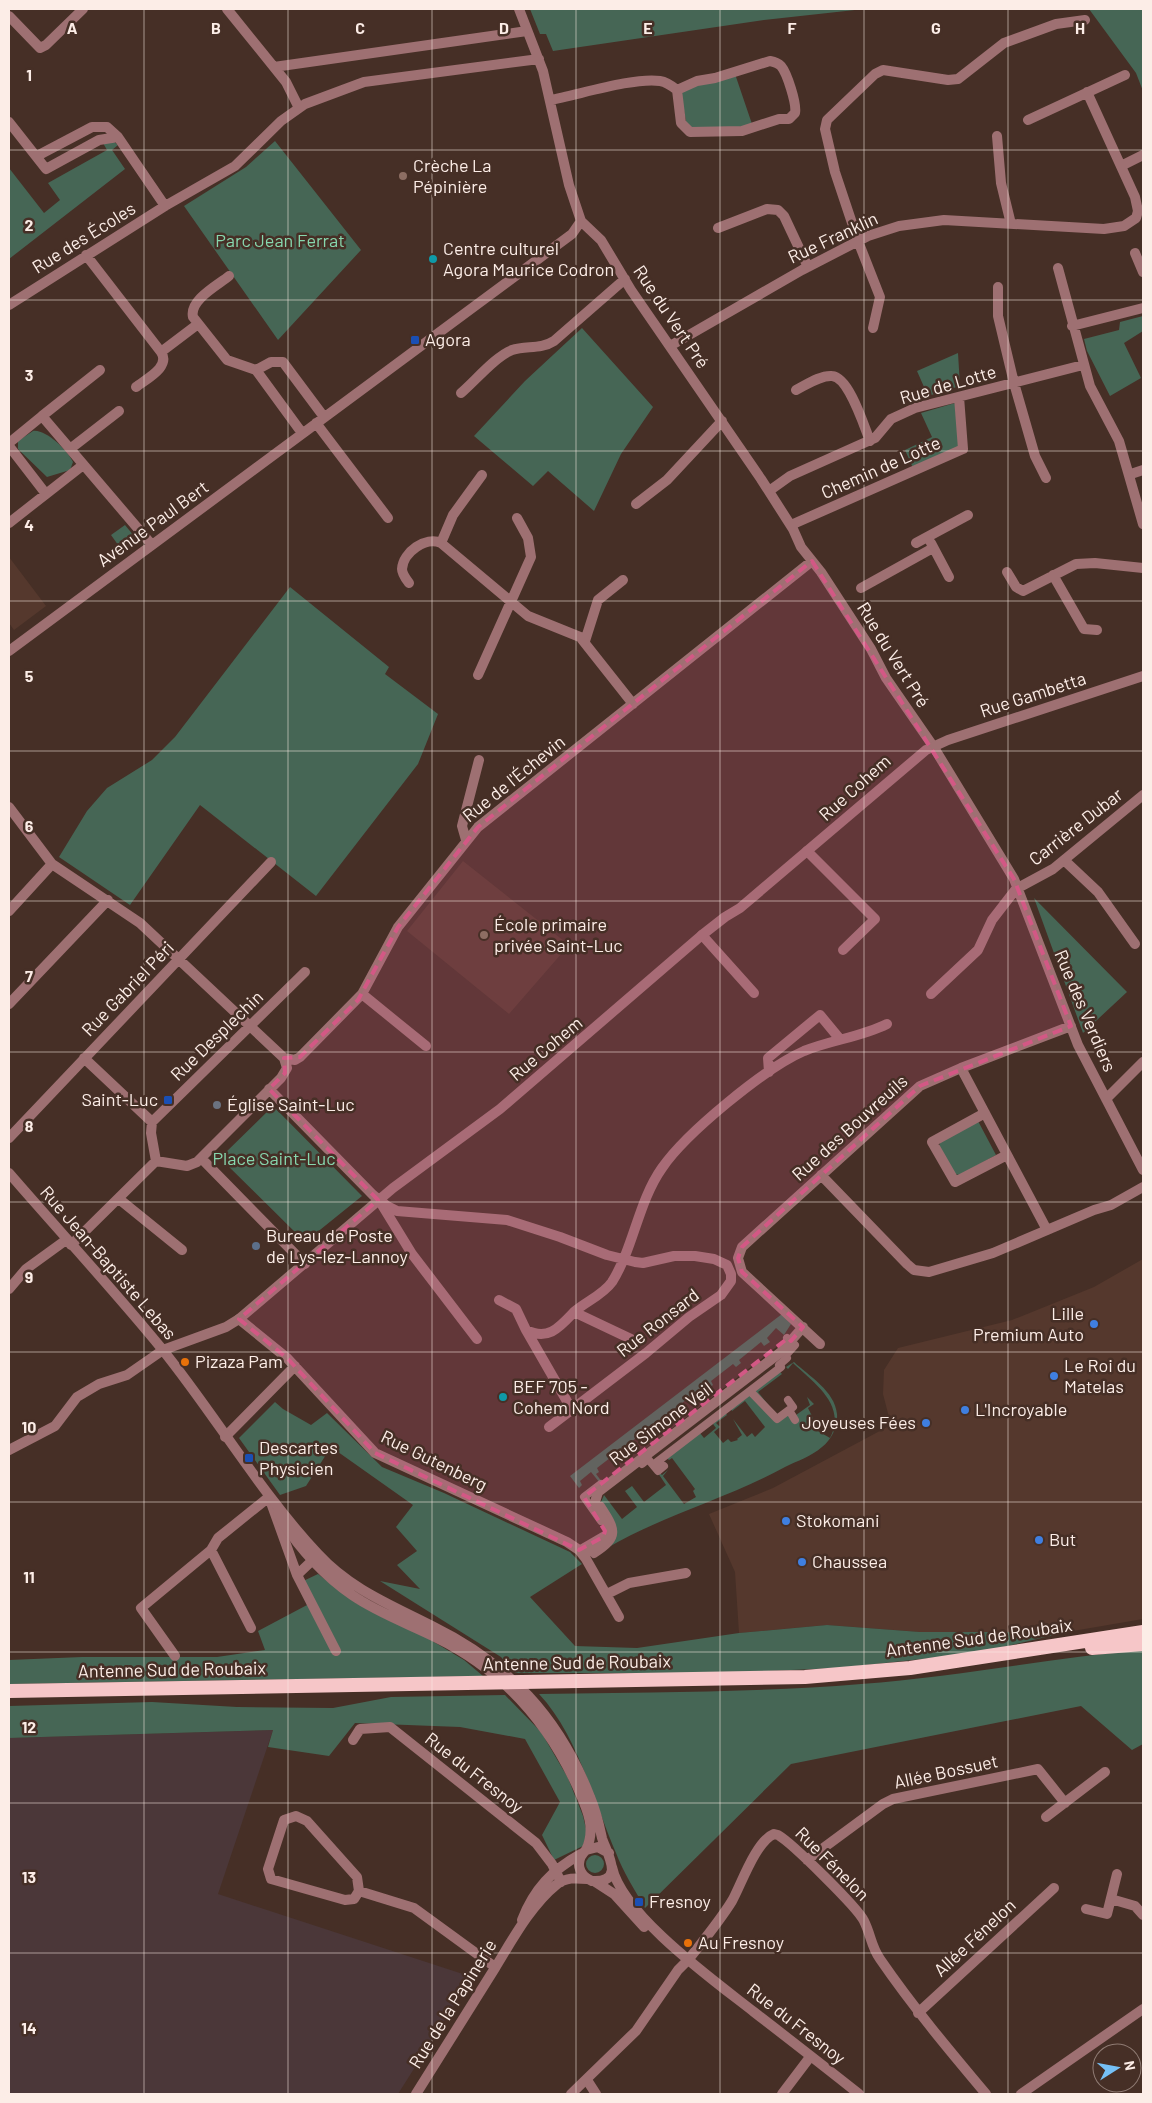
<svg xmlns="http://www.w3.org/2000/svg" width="1152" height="2103" font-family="Barlow,sans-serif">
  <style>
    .built { fill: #55382d }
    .industrial { fill: #4b3739 }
    .green { fill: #466655 }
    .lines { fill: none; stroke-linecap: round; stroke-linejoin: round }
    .pedestrian { stroke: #9e7072; stroke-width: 8 }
    .minor { stroke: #9e7072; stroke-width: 10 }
    .tertiary { stroke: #9e7072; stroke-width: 10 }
    .trunk { stroke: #f6c6c8; stroke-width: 14 }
    .marked { fill: #d35885; fill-opacity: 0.2; stroke: #d35885; stroke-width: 4; stroke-dasharray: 10 6; stroke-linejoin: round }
    .grid { fill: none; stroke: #fcede7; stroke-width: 1; stroke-opacity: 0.55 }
    .education-dot { fill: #8d6e63; stroke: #462f26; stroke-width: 2 }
    .culture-dot { fill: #0f9aa8; stroke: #462f26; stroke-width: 2 }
    .transit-dot { fill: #1a4fb4; stroke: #462f26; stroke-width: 2 }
    .worship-dot { fill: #6b7280; stroke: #462f26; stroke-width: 2 }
    .service-dot { fill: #5c6f8a; stroke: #462f26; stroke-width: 2 }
    .shop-dot { fill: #3f7fe0; stroke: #462f26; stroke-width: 2 }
    .food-dot { fill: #e8710a; stroke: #462f26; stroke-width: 2 }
    .labels { text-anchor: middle; stroke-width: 5; stroke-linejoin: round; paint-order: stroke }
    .poi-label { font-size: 18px; fill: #fcede7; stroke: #462f26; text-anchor: start }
    .street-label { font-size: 18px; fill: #fcede7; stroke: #462f26 }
    .park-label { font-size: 18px; fill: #87d7ae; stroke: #462f26 }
    .grid-label { font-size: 16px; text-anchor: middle; font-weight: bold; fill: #fcede7; stroke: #462f26; stroke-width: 5; stroke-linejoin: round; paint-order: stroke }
  </style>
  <rect width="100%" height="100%" fill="#462f26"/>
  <path class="built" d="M9,557L46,606L14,630L9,623Z
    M463,861L569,945L509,1014L407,931Z
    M1143,1259V1619L1067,1632H920L827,1625L739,1633L735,1572L709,1514L773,1488L891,1425L883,1394L884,1370L898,1348L1012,1320L1094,1287Z"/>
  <path class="industrial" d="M273,1730L218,1894L472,1977L398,2094H9V1738Z"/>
  <path class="green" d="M530,9H864L764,20L553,51L546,34H540Z
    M1089,9H1143V91L1136,73Z
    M735,74L752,124C732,130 707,131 687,126L681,95L683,90Z
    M113,141L118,145L112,150L125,169L9,259V168L44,213L60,200L48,183L107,150L103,143Z
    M275,141L361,250L278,340L184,206L246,167Z
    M1143,316V331L1124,343L1141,378L1110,396L1087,351L1084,339L1119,330L1120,322Z
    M582,328L653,407L621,454L594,511L548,471L533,486L474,436L525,381Z
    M958,353L960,386L928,396L917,371Z
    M955,403L959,447L913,468L905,450L932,437L921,413Z
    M33,431C46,429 68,451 73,462L70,470L47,477L18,449V441Z
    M125,525L134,536V539L121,549L111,535Z
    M290,587L389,667L385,674L438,714L418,764L316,896L200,805L130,905L59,857L87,811L107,788L152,760L175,737Z
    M1034,898L1127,992L1083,1033Z
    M273,1106L362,1196L305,1242L220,1158Z
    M978,1121L996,1155L960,1175L954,1174L939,1147L941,1140Z
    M782,1314L791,1324L784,1335L776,1328L767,1338L770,1342L764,1346L761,1342L739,1360L741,1363L736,1367L733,1364L711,1381L713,1385L707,1389L704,1386L682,1403L684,1407L679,1411L676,1408L654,1425L656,1429L651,1433L647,1429L625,1447L628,1450L622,1455L619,1451L597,1468L599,1472L596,1474L602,1482L600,1483L591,1472L580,1481L582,1485L579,1488L570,1476Z
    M794,1362C809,1376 835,1391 837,1414C838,1426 832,1439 822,1447C812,1456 797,1461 785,1467C728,1498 664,1515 607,1548L601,1502L604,1495L622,1519L637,1507L625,1491L632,1486L644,1502L666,1485L658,1473L659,1472L662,1475L668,1470L663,1476L684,1504L696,1497L693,1491L695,1489L672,1458L669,1460L666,1457L700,1433L704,1438L716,1428L713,1424L725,1412L727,1415L716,1423L720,1427L714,1432L723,1443L728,1439L731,1442L738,1440L737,1439L742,1435L733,1419L747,1437L752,1433L755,1437L765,1427L745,1401L732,1411L730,1407L780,1372L782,1374L758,1392L778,1417L791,1408L796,1415L810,1405L807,1397L814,1404L808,1408L813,1418L811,1427L830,1438C847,1405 815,1384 793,1363L788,1369L786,1367Z
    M275,1402L283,1409L311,1425L327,1413L382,1467L444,1493L570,1552L582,1564L530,1597L575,1646L637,1648L739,1633L827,1625L920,1632H1067L978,1653L838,1668L722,1673H515L501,1657L380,1581L420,1589L397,1565L417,1551L396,1527L413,1505L331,1447L306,1486L280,1495L239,1438Z
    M318,1574L356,1603L414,1630L464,1660L483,1676L9,1684V1660L82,1657H217L265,1650L258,1631L307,1605L299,1583Z
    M1143,1650V1744L1132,1750L1081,1706L791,1764L645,1908C635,1890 623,1872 616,1853C594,1802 577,1734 539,1694C646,1692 754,1693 861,1684C956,1677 1049,1658 1143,1650Z
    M505,1695L541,1732L568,1778L583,1816L587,1833L583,1846L554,1860L542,1835L560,1802L525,1739L460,1727L355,1723L329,1756L268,1747L273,1730L9,1738V1706L152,1702L237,1707L333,1708L391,1697Z
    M586 1864a9 9 0 1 1 18 0a9 9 0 1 1-18 0Z"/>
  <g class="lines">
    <path class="pedestrian" d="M750,1391L777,1419L793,1407L788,1400
      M789,1410L795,1420
      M642,1464L648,1459L653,1465L781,1367L779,1365L787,1358L785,1356L795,1345L787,1338
      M653,1465L658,1471L664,1466
      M601,1521L584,1497L601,1484
      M579,1550L603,1536
      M594,1554C621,1537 616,1529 601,1506"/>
    <path class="minor" d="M227,9L286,82L299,108
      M519,9L543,71L569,185L581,221L601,240L631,290L761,479L793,529L801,547L821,572L871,649L886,678L933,746L1014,879L1078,1045L1143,1170
      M9,16L40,48L46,45L83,9
      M274,67L527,31
      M1087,92L1135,197L1138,211L1136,218
      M550,100C578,95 634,77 660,81C667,82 672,86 677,90L681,123L690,132L742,131L779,119H789L795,113C797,104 787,73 781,66C778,63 775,62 770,61L715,78L697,81L677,90
      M1028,120L1125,75
      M9,122L46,169L99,140L118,137
      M997,136L1001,183L1011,224
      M37,156L92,127H107L118,137L165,206
      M1121,166L1143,155
      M718,228L767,209L778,210L784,216L808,267
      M1135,253L1143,272
      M86,255L161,352L198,324
      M1058,268L1090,386L1119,441L1143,524
      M229,276C218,285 189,300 193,317L227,360L256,370L302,433
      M998,287V316L1014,383L1035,456L1046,478
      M9,305L165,206L235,166L281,121L305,104L364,82L539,59
      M1072,326L1143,308
      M873,328L880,297L858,241L835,172L825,129L827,120L875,74L883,70L948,80L958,79L1004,43L1056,24L1085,20
      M670,346L802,270L868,236L899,226L944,220L1104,229L1124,226L1136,218
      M256,370L271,362H283L324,417
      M136,387C146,379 171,367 161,352
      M796,390C806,385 820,375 832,376C849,377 864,426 870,441
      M461,393C475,381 496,356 512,350C526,345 540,350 554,341L625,279
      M42,416L100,370
      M316,423L388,518
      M9,443L42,416L152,545
      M9,446L46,494L83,465
      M70,449L119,411
      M1131,474L1143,470
      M482,475L453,515L441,543L528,616L580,637L633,704
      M769,491L790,476L875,438L891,419L915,408L1083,365
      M636,504L667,480L722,421
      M9,523L46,494
      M791,525L963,449L959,397
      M916,543L968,515
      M931,543L949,577
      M1007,572L1016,587L1023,591L1076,564L1095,563L1143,568
      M1053,575L1084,629L1097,630
      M409,583C406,579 402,574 402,569C403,552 426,536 441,543
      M861,588L933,548
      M585,641L598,600L623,580
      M9,651L572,234L581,221
      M478,675L531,557L528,538L517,518
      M9,807L52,864L140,923L284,1058L287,1068L281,1078L197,1162L187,1166L156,1161
      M466,840L462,826L479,760
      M807,851L875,919L843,950
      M1064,860L1098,892L1135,944
      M9,911L52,864
      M702,935L754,993
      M362,994L426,1046
      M931,994L978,950L992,920L1016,889L1053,869L1143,795
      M9,1004L108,900
      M84,1058L152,1122
      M284,1058L295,1060L300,1057L362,994L398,927L478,827L812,561
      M961,1068L1047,1230
      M769,1072L768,1058L820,1015L839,1038
      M269,1089L373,1195L387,1206L397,1211L507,1220L560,1237L607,1255L635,1262L643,1263L674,1256H695L714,1259L727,1265L731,1274V1281L721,1295L689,1317L646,1353L549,1427
      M1106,1099L1143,1062
      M985,1113L932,1142L955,1182L1007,1155
      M152,1122L305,972
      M152,1122L151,1133L156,1161
      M9,1138L271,862
      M201,1158L305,1264
      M821,1175L907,1264L914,1270L929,1272L993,1253L1094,1210L1111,1205L1143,1187
      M119,1199L182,1250
      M382,1205L412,1254L477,1339
      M71,1245L156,1161
      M9,1289L26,1269L66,1240
      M499,1300L516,1309L526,1330
      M574,1312C585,1302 603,1295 612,1282C634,1247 638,1202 662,1168C686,1133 765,1068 804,1051C831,1040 861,1037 887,1024
      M239,1319L287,1358L375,1453L567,1542L579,1550L586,1559L619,1617
      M820,1344L742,1272L738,1258L742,1247L920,1086L961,1068L1071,1026
      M572,1410L526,1330C548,1341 559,1328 574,1312L631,1339
      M225,1437L295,1366
      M9,1450L55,1426L77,1397L99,1384L127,1375L163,1350
      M211,1550L251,1628
      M583,1555C620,1534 611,1535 595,1502L598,1492L781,1352L803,1327
      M297,1575L318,1555
      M607,1594L629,1583L686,1573
      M175,1656L141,1608L211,1550L218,1538L269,1497L297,1575L336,1651
      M353,1740L360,1729L390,1727L536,1843L552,1864L561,1882
      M1046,1817L1105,1772
      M807,1860L883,1804L893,1799L1038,1769L1065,1803
      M359,1891L357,1877L307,1821L296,1816L284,1820L268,1869L271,1879L345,1900L354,1899L359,1891L414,1908L495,1967
      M1111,1899L1135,1906L1143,1915
      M1086,1909L1107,1914L1117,1874
      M522,1920C534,1889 552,1870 581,1854
      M688,1960C703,1941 719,1922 732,1901C741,1885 756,1841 774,1834L778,1835C792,1843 858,1908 864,1921C871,1935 871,1946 880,1959C913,2007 949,2050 986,2094
      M918,2013L1054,1888
      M587,2080L596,2094
      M416,2094C442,2052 469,2010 495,1968C511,1942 531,1905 556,1885C566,1877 576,1878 588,1879
      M782,2094L810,2057"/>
    <path class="tertiary" d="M9,1173C60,1232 113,1289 162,1349C216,1416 259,1491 318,1554C350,1589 391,1605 432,1626C509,1664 559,1717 590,1797C596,1811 599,1824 602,1838C606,1852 627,1883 592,1881C577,1875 575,1860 586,1850L598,1847L609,1853
      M163,1350L226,1327L239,1319L393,1188L500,1109L702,935L725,917L740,908L926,750L948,740L1143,676
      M278,1515C298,1547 322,1574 352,1595C378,1613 409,1624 437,1638C502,1670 547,1720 577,1786C586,1807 597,1827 586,1850
      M612,1867C622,1915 716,1982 754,2012C789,2039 825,2067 859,2094
      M594,1881L614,1894L644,1927
      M571,2094L636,2031L678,1970L688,1960
      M1021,2094L1143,2009"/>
    <path class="trunk" d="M1092,1648L1143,1644
      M9,1691L805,1677L910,1668L1143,1632"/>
  </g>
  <path class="marked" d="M812,561L1014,879L1071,1026L920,1086L742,1247L738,1258L742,1272L803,1327L791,1341L788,1338L584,1497L605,1531L603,1537L579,1550L375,1453L287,1358L239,1319L378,1200L269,1089L285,1073L284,1058L300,1057L358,1000L398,927L478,827Z"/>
  <path class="grid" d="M144,9V2094M288,9V2094M432,9V2094M576,9V2094M720,9V2094M864,9V2094M1008,9V2094M9,150H1143M9,300H1143M9,451H1143M9,601H1143M9,751H1143M9,901H1143M9,1052H1143M9,1202H1143M9,1352H1143M9,1502H1143M9,1652H1143M9,1803H1143M9,1953H1143"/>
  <g class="education-dot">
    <circle cx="403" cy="176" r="5"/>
    <circle cx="484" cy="935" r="5"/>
  </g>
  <g class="culture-dot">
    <circle cx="433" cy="259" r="5"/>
    <circle cx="503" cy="1397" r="5"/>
  </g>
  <g class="transit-dot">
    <rect x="410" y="335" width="10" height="10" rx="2.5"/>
    <rect x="163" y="1095" width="10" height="10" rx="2.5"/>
    <rect x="244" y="1453" width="10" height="10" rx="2.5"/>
    <rect x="634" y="1897" width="10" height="10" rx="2.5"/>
  </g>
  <circle class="worship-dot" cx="217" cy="1105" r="5"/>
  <circle class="service-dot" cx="256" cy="1246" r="5"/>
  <g class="shop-dot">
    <circle cx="1094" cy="1324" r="5"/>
    <circle cx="1054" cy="1376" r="5"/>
    <circle cx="965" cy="1410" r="5"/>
    <circle cx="926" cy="1423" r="5"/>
    <circle cx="786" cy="1521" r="5"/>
    <circle cx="1039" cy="1540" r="5"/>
    <circle cx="802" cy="1562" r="5"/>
  </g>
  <g class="food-dot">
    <circle cx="185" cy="1362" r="5"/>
    <circle cx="688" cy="1943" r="5"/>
  </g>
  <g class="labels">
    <g class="poi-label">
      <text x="413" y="172">Crèche La<tspan x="413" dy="21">Pépinière</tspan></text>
      <text x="443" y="255">Centre culturel<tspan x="443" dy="21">Agora Maurice Codron</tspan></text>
      <text x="425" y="346">Agora</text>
      <text x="494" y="931">École primaire<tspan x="494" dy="21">privée Saint-Luc</tspan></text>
      <text x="158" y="1106" text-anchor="end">Saint-Luc</text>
      <text x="227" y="1111">Église Saint-Luc</text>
      <text x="266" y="1242">Bureau de Poste<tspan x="266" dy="21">de Lys-lez-Lannoy</tspan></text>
      <text x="1084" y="1320" text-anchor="end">Lille<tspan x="1084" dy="21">Premium Auto</tspan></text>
      <text x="195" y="1368">Pizaza Pam</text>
      <text x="1064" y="1372">Le Roi du<tspan x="1064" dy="21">Matelas</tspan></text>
      <text x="513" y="1393">BEF 705 -<tspan x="513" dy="21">Cohem Nord</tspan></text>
      <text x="975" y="1416">L'Incroyable</text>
      <text x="916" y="1429" text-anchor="end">Joyeuses Fées</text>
      <text x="259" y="1454">Descartes<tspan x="259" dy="21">Physicien</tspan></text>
      <text x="796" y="1527">Stokomani</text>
      <text x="1049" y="1546">But</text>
      <text x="812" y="1568">Chaussea</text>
      <text x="649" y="1908">Fresnoy</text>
      <text x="698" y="1949">Au Fresnoy</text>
    </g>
    <g class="street-label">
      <text transform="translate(84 238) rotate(-32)" y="6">Rue des Écoles</text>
      <text transform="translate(833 238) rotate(-25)" y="6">Rue Franklin</text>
      <text transform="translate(671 317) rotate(56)" y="6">Rue du Vert Pré</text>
      <text transform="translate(948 385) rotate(-16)" y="6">Rue de Lotte</text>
      <text transform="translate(881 468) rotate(-24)" y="6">Chemin de Lotte</text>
      <text transform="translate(153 524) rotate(-36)" y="6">Avenue Paul Bert</text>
      <text transform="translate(893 655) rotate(58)" y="6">Rue du Vert Pré</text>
      <text transform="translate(1033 695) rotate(-18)" y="6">Rue Gambetta</text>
      <text transform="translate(514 779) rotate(-39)" y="6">Rue de l'Échevin</text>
      <text transform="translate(855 788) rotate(-42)" y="6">Rue Cohem</text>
      <text transform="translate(1076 827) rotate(-38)" y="6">Carrière Dubar</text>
      <text transform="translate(128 989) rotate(-46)" y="6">Rue Gabriel Péri</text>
      <text transform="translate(1085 1011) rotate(67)" y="6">Rue des Verdiers</text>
      <text transform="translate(217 1036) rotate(-44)" y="6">Rue Desplechin</text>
      <text transform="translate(546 1049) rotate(-40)" y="6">Rue Cohem</text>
      <text transform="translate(850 1128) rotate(-42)" y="6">Rue des Bouvreuils</text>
      <text transform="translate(108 1263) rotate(49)" y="6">Rue Jean-Baptiste Lebas</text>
      <text transform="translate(658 1323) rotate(-38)" y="6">Rue Ronsard</text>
      <text transform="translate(661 1424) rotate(-37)" y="6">Rue Simone Veil</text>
      <text transform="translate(434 1461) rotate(26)" y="6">Rue Gutenberg</text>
      <text transform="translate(979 1638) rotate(-8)" y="6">Antenne Sud de Roubaix</text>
      <text transform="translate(577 1663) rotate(-1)" y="6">Antenne Sud de Roubaix</text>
      <text transform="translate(172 1670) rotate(-1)" y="6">Antenne Sud de Roubaix</text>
      <text transform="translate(946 1772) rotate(-12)" y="6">Allée Bossuet</text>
      <text transform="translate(474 1773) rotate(38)" y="6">Rue du Fresnoy</text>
      <text transform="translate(832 1864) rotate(45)" y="6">Rue Fénelon</text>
      <text transform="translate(975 1938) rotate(-43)" y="6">Allée Fénelon</text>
      <text transform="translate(453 2004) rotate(-58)" y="6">Rue de la Papinerie</text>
      <text transform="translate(796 2024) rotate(38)" y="6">Rue du Fresnoy</text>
    </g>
    <g class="park-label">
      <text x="280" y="247">Parc Jean Ferrat</text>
      <text x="274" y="1165">Place Saint-Luc</text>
    </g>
  </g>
  <g class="grid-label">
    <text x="72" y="34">A</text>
    <text x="216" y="34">B</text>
    <text x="360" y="34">C</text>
    <text x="504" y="34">D</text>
    <text x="648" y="34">E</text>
    <text x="792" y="34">F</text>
    <text x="936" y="34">G</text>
    <text x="1080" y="34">H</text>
    <text x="29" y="81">1</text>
    <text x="29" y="231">2</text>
    <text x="29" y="381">3</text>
    <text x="29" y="531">4</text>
    <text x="29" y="682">5</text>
    <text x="29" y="832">6</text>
    <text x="29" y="982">7</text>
    <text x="29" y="1132">8</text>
    <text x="29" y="1283">9</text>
    <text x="29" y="1433">10</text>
    <text x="29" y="1583">11</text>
    <text x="29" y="1733">12</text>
    <text x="29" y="1883">13</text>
    <text x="29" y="2034">14</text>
  </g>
  <rect width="1152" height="2103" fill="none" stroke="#fcede7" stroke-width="20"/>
  <g transform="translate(1117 2068) rotate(79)"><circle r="24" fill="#462f26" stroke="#8f7b73"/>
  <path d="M0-4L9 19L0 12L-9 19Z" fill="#75c0f6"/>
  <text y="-8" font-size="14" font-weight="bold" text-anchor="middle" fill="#fcede7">N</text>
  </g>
</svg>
